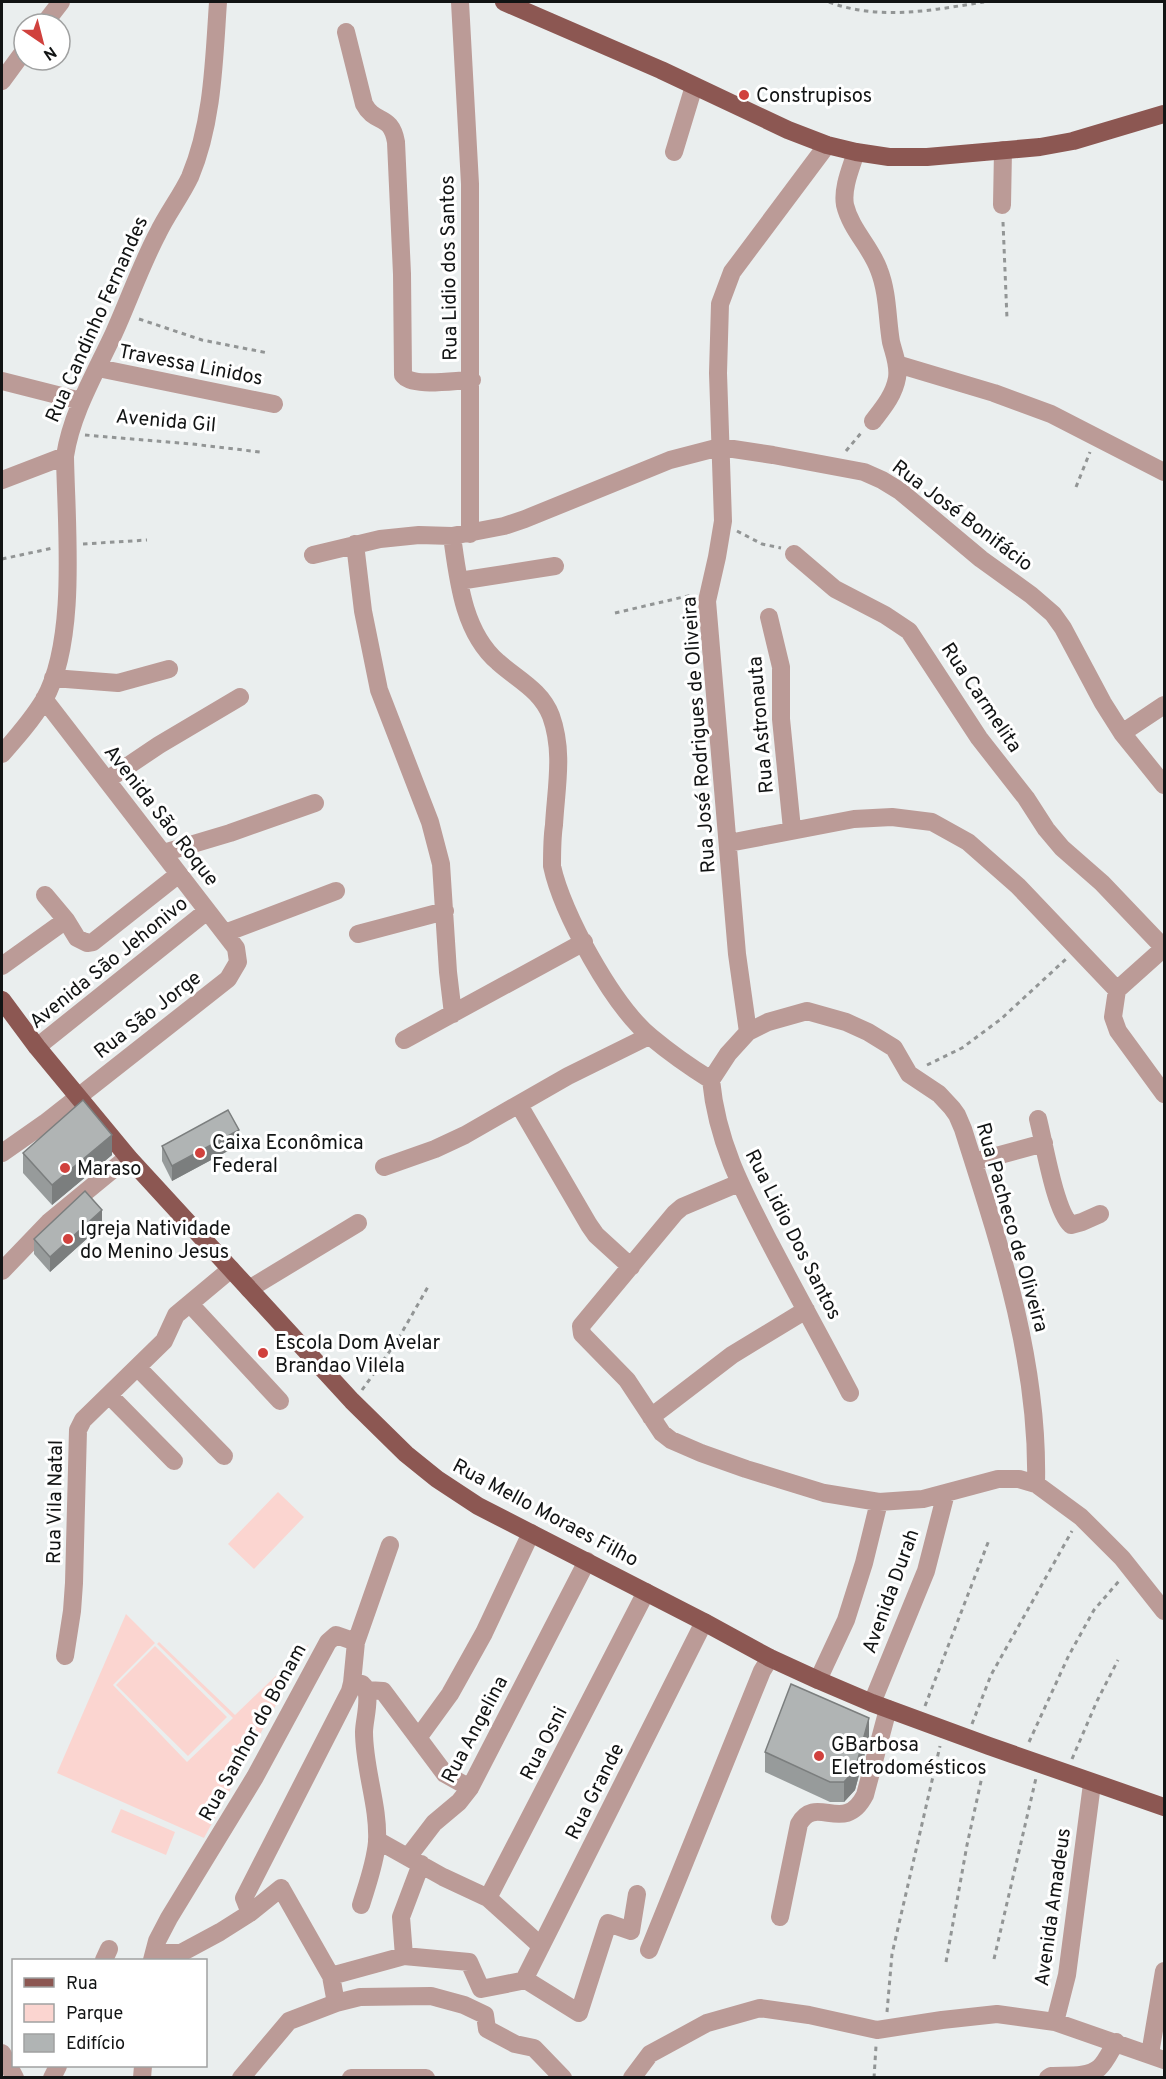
<svg xmlns="http://www.w3.org/2000/svg" width="1166" height="2079" font-family="Overpass,sans-serif">
  <style>
    .green { fill: #fbd5d0 }
    .lines { fill: none; stroke-linecap: round; stroke-linejoin: round }
    .path { stroke: #929595; stroke-width: 3; stroke-dasharray: 4.5 4.5; stroke-linecap: butt }
    .minor { stroke: #bb9b97; stroke-width: 18 }
    .major { stroke: #8c5752; stroke-width: 18 }
    .wall { fill: #979b9b }
    .shaded-wall { fill: #7b7e7e }
    .building { fill: #b0b4b4; stroke: #7b7e7e; stroke-width: 1.5 }
    .poi-dot { fill: #d0413d; stroke: #fff; stroke-width: 2 }
    .labels { text-anchor: middle; stroke-width: 6; stroke-linejoin: round; paint-order: stroke }
    .poi-label { font-size: 20px; fill: #121414; stroke: #fff; text-anchor: start }
    .street-label { font-size: 20px; fill: #121414; stroke: #fff }
  </style>
  <rect width="100%" height="100%" fill="#eaeeee"/>
  <path class="green" d="M278,1492L304,1517L254,1569L228,1544Z
    M126,1614L155,1643L113,1685L187,1762L233,1718L157,1644L159,1642L235,1715L309,1644L204,1838L57,1773Z
    M155,1646L227,1717L188,1756L116,1685Z
    M121,1809L175,1832L166,1855L111,1832Z"/>
  <g class="lines">
    <path class="path" d="M829,2C879,21 933,10 984,2
      M1003,222L1007,319
      M139,319L202,340L268,353
      M85,435L192,444L260,452
      M846,451L861,433
      M1076,487L1090,452
      M737,531L762,544L781,548
      M83,544L147,540
      M2,559L53,548
      M615,613L692,595
      M927,1065L962,1048L1001,1019L1066,959
      M362,1390L397,1341L429,1285
      M925,1706L989,1540
      M972,1724L991,1675L1072,1531
      M1029,1742L1069,1655L1094,1610L1119,1581
      M1072,1759L1097,1701L1118,1660
      M994,1959L1036,1778
      M946,1962L967,1845L985,1763
      M887,2012L892,1954L940,1746
      M874,2078L876,2046"/>
    <path class="minor" d="M460,2L470,184V534
      M44,24L61,2
      M346,32L364,104C375,125 391,113 396,142L402,274L403,375C412,388 456,380 472,380
      M2,81L24,51
      M674,152L694,86
      M856,152C851,168 842,188 845,205C851,230 871,247 879,270C888,293 887,318 891,342C894,354 899,365 897,378C894,395 883,408 873,421
      M1002,205L1003,150
      M897,364L994,393L1051,414L1164,472
      M98,368L274,404
      M2,381L81,401
      M2,480L65,456
      M452,536C458,579 463,632 498,662C518,680 541,690 551,716C564,752 556,788 554,825C552,838 552,852 552,866C562,913 613,1006 651,1037C669,1052 690,1067 711,1080C717,1142 742,1189 770,1243C796,1293 824,1343 850,1393
      M355,544L363,611L379,690L430,822L441,864L448,972L453,1014
      M794,554L835,589L885,615L909,631L979,738L1026,798L1046,829L1062,848L1102,883L1164,948
      M313,555L380,539L419,535L452,536L504,526L525,519L670,460L720,447L773,455L864,472L882,480L900,491L981,559L1031,595L1053,614L1063,628L1103,703L1122,733L1164,785
      M459,581L555,566
      M769,617L781,667V719L792,829
      M53,678L118,683L169,669
      M1122,733L1164,705
      M2,754C17,737 32,720 44,700C78,640 66,525 65,456C72,412 95,374 114,333C129,300 141,265 158,233C167,214 181,196 190,177C213,122 214,60 218,2
      M107,780L159,745L240,697
      M729,843L854,819L892,817L932,822L968,842L1018,886L1117,990
      M163,853L230,833L315,803
      M45,895L66,920L77,938L87,943L93,942L179,874
      M225,933L336,891
      M358,934L445,911
      M1164,948L1117,990L1113,1017L1118,1031L1164,1094
      M2,966L66,920
      M748,1032L737,954L707,601L717,557L723,521L718,373L720,304L732,272L827,145
      M404,1040L584,942
      M37,1047L207,911
      M711,1080L728,1054L748,1032L768,1022L807,1011L846,1022L868,1032L894,1048L909,1074L939,1094L952,1108L957,1115L963,1129C1000,1245 1039,1362 1036,1484
      M519,1105L589,1225L596,1235L631,1267
      M1038,1119C1044,1142 1055,1211 1071,1225L1082,1222L1100,1214
      M2,1153L45,1123L228,979L238,962L236,948L44,699
      M974,1162L1044,1143
      M384,1167L435,1149L465,1135L568,1076L649,1036
      M739,1183L682,1207L675,1213L581,1326L582,1334L627,1380L662,1433L671,1440L701,1453L746,1469L824,1493L879,1502L923,1499L998,1479H1019L1036,1484L1081,1517L1122,1558L1164,1611
      M2,1271L49,1222L128,1157
      M249,1289L358,1223
      M190,1304L280,1401
      M138,1368L224,1456
      M109,1395L174,1461
      M651,1417L732,1355L806,1310
      M356,1642L352,1683L362,1684C373,1693 364,1719 364,1732C364,1769 379,1806 377,1842C375,1864 367,1885 361,1905
      M65,1656L72,1611L74,1583L78,1430L83,1420L164,1341L176,1315L231,1269
      M818,1680L846,1620L864,1563L879,1502
      M367,1690L383,1691L445,1774L470,1788
      M872,1703L926,1571L946,1493
      M418,1738L450,1694L484,1633L531,1533
      M377,1840L443,1877L488,1898L541,1946
      M408,1857L434,1823L459,1802L470,1788L587,1561
      M488,1898L646,1592
      M250,1913L244,1898L350,1691L352,1683
      M780,1917L799,1824C816,1793 844,1836 865,1795L888,1709
      M649,1950L762,1671L770,1658
      M154,1953H181L220,1932L250,1913L281,1888L331,1976L336,2003L289,2021L241,2078
      M404,1956L401,1917L421,1864
      M104,1960L109,1949
      M152,1960L157,1941L169,1918L255,1777L328,1642L336,1635L356,1642L390,1545
      M331,1976L404,1956L469,1962L481,1989L526,1980
      M526,1980V1976L704,1622
      M526,1980L579,2013L608,1923L631,1931L637,1894
      M336,2003L360,1997L431,1996L464,2005L485,2015L487,2029L515,2044L534,2048L563,2078
      M1055,2022L1067,1975L1092,1784
      M2,2053L15,2078
      M1150,2054L1164,1971
      M52,2078L58,2066
      M142,2078L143,2066
      M351,2078H426
      M632,2078L650,2054L707,2023L760,2008L809,2015L877,2030L942,2020L997,2014L1055,2022L1164,2060
      M1048,2078L1051,2076C1066,2075 1087,2078 1099,2068C1106,2062 1111,2050 1116,2042"/>
    <path class="major" d="M504,2L661,70L788,130L827,145L856,152L889,157H927L1040,147L1073,141L1164,114
      M2,1000L37,1047L128,1157L352,1401L406,1454L437,1479L478,1506L704,1622L770,1658L818,1680L872,1703L989,1746L1164,1807"/>
  </g>
  <path class="wall" d="M239,1145L172,1181L162,1161V1146Z
    M23,1153L112,1155L52,1205L23,1173Z
    M102,1225L50,1272L34,1254V1239Z
    M869,1738L855,1790L844,1802H830L765,1772V1752Z"/>
  <path class="shaded-wall" d="M239,1130V1145L172,1181V1166Z
    M112,1135V1155L52,1205V1185Z
    M102,1210V1225L50,1272V1257Z
    M869,1718V1738L855,1790L844,1802V1782Z"/>
  <path class="building" d="M83,1100L112,1135L52,1185L23,1153Z
    M228,1110L239,1130L172,1166L162,1146Z
    M85,1191L102,1210L50,1257L34,1239Z
    M791,1684L869,1718L855,1770L844,1782H830L765,1752Z"/>
  <g class="poi-dot">
    <circle cx="744" cy="95" r="6"/>
    <circle cx="200" cy="1153" r="6"/>
    <circle cx="65" cy="1168" r="6"/>
    <circle cx="68" cy="1239" r="6"/>
    <circle cx="263" cy="1353" r="6"/>
    <circle cx="819" cy="1756" r="6"/>
  </g>
  <g class="labels">
    <g class="poi-label">
      <text x="756" y="102">Construpisos</text>
      <text x="212" y="1149">Caixa Econômica<tspan x="212" dy="23">Federal</tspan></text>
      <text x="77" y="1175">Maraso</text>
      <text x="80" y="1235">Igreja Natividade<tspan x="80" dy="23">do Menino Jesus</tspan></text>
      <text x="275" y="1349">Escola Dom Avelar<tspan x="275" dy="23">Brandao Vilela</tspan></text>
      <text x="831" y="1751">GBarbosa<tspan x="831" dy="23">Eletrodomésticos</tspan></text>
    </g>
    <g class="street-label">
      <text transform="translate(448 268) rotate(-91)" y="7">Rua Lidio dos Santos</text>
      <text transform="translate(96 319) rotate(-66)" y="7">Rua Candinho Fernandes</text>
      <text transform="translate(191 364) rotate(11)" y="7">Travessa Linidos</text>
      <text transform="translate(166 420) rotate(5)" y="7">Avenida Gil</text>
      <text transform="translate(963 515) rotate(37)" y="7">Rua José Bonifácio</text>
      <text transform="translate(982 697) rotate(56)" y="7">Rua Carmelita</text>
      <text transform="translate(760 725) rotate(-95)" y="7">Rua Astronauta</text>
      <text transform="translate(698 735) rotate(-94)" y="7">Rua José Rodrigues de Oliveira</text>
      <text transform="translate(162 815) rotate(52)" y="7">Avenida São Roque</text>
      <text transform="translate(108 962) rotate(-39)" y="7">Avenida São Jehonivo</text>
      <text transform="translate(147 1014) rotate(-38)" y="7">Rua São Jorge</text>
      <text transform="translate(1013 1227) rotate(74)" y="7">Rua Pacheco de Oliveira</text>
      <text transform="translate(794 1234) rotate(63)" y="7">Rua Lidio Dos Santos</text>
      <text transform="translate(54 1502) rotate(-89)" y="7">Rua Vila Natal</text>
      <text transform="translate(546 1512) rotate(28)" y="7">Rua Mello Moraes Filho</text>
      <text transform="translate(890 1591) rotate(-70)" y="7">Avenida Durah</text>
      <text transform="translate(474 1729) rotate(-62)" y="7">Rua Angelina</text>
      <text transform="translate(252 1732) rotate(-61)" y="7">Rua Sanhor do Bonam</text>
      <text transform="translate(543 1743) rotate(-63)" y="7">Rua Osni</text>
      <text transform="translate(594 1791) rotate(-63)" y="7">Rua Grande</text>
      <text transform="translate(1052 1907) rotate(-82)" y="7">Avenida Amadeus</text>
    </g>
  </g>
  <rect width="1166" height="2079" fill="none" stroke="#121414" stroke-width="6"/>
  <rect x="12" y="1959" width="195" height="108" fill="#ffffff" stroke="#a0a1a1" stroke-width="1.5"/>
  <rect x="24" y="1978" width="30" height="9" fill="#8c5752" stroke="#a0a1a1" stroke-width="1.5"/>
  <text x="66" y="1989" font-size="18" fill="#121414">Rua</text>
  <rect x="24" y="2004" width="30" height="18" fill="#fbd5d0" stroke="#a0a1a1" stroke-width="1.5"/>
  <text x="66" y="2019" font-size="18" fill="#121414">Parque</text>
  <rect x="24" y="2034" width="30" height="18" fill="#b0b4b4" stroke="#a0a1a1" stroke-width="1.5"/>
  <text x="66" y="2049" font-size="18" fill="#121414">Edifício</text>
  <g transform="translate(42 42) rotate(145)"><circle r="28" fill="#ffffff" stroke="#a0a1a1" stroke-width="1.5"/>
  <path d="M0-4.5L10 22L0 15L-10 22Z" fill="#d0413d"/>
  <text y="-9" font-size="16" font-weight="bold" text-anchor="middle" fill="#121414">N</text>
  </g>
</svg>
